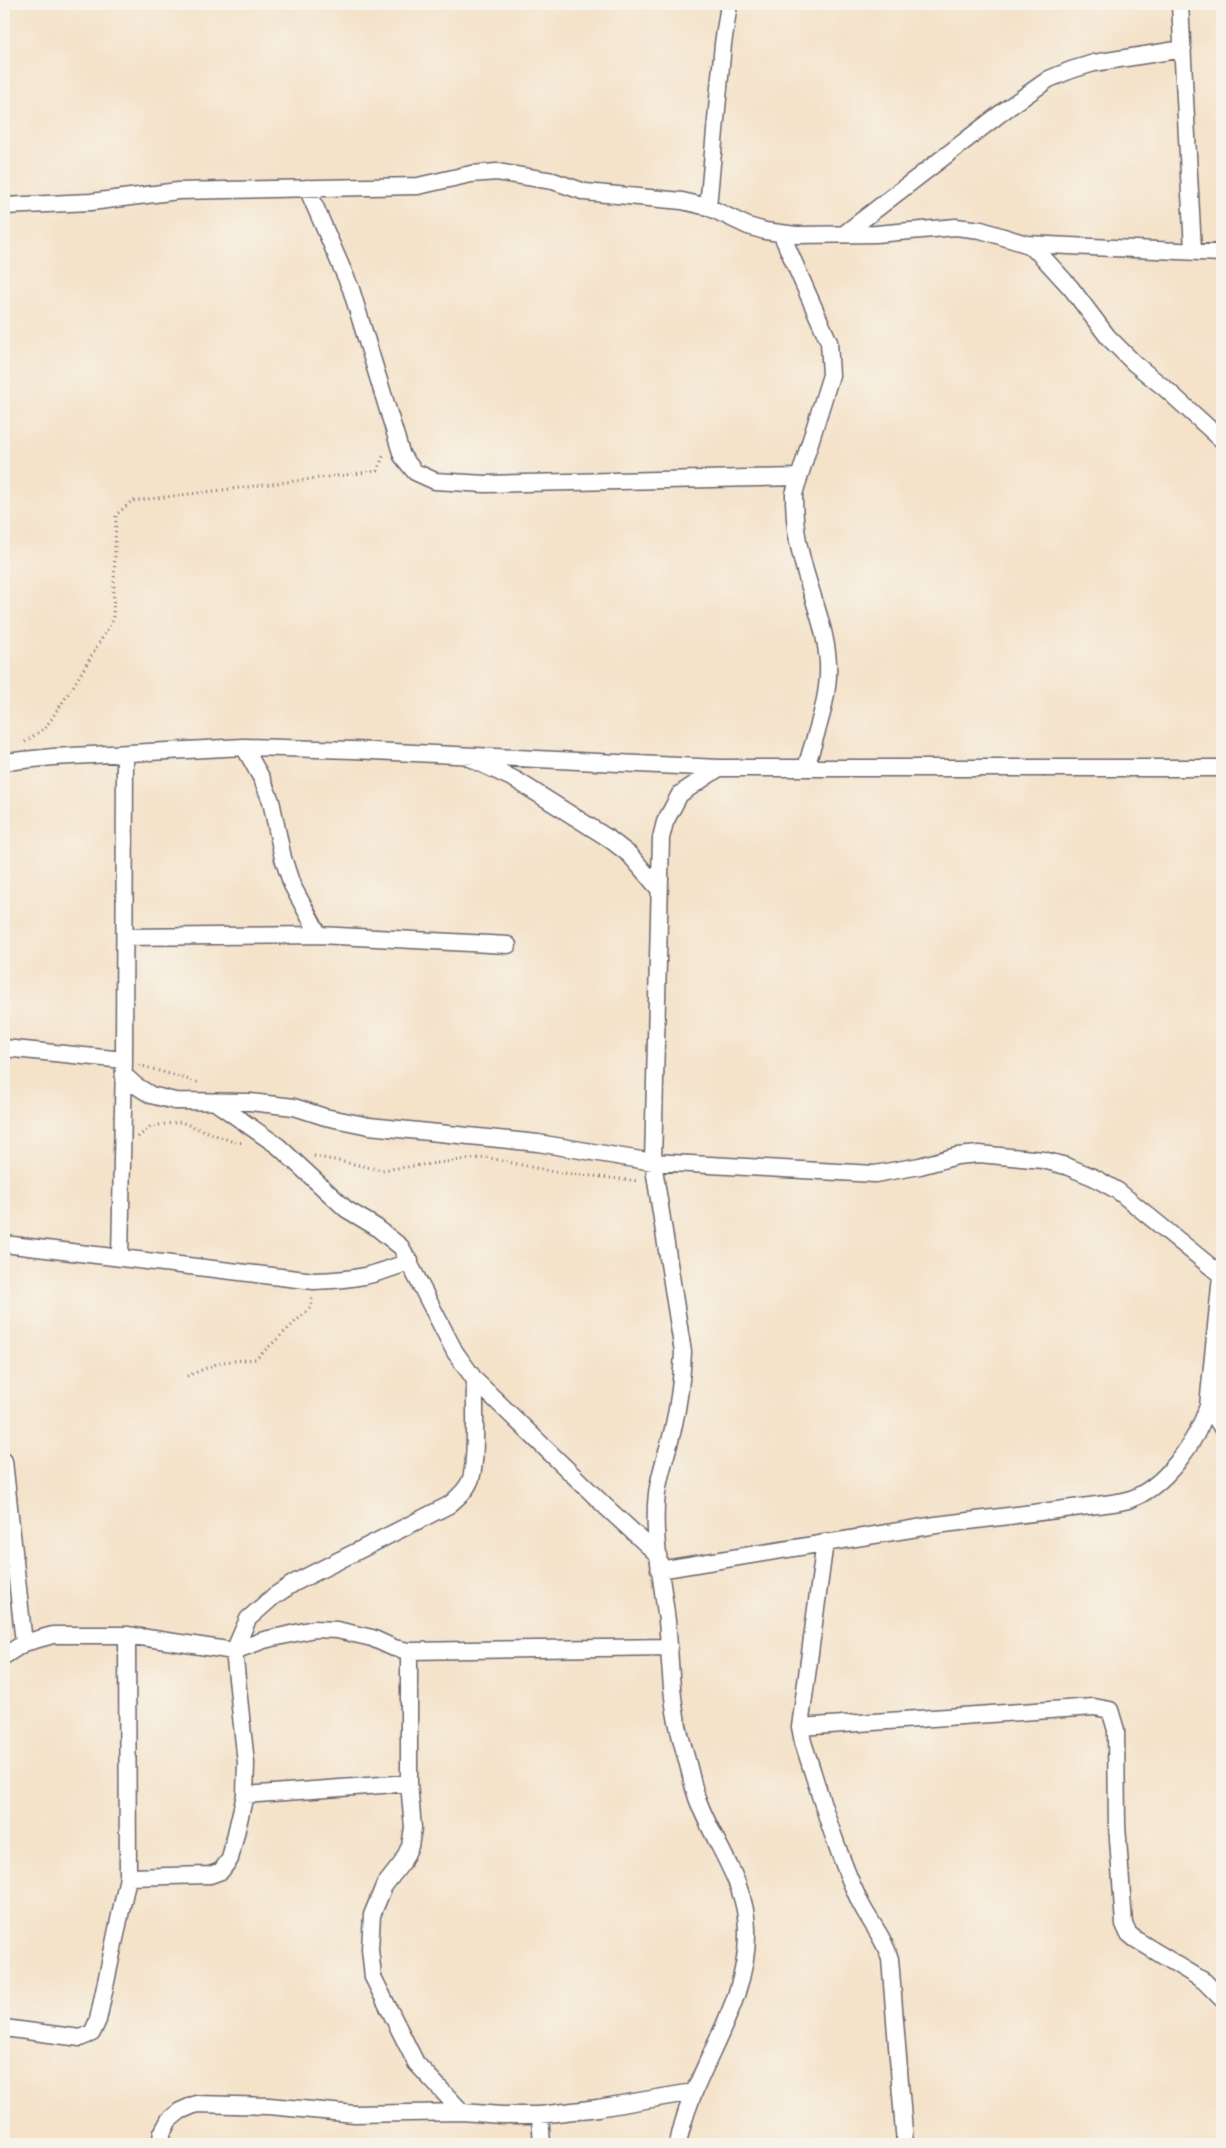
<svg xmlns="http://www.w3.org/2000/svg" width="1226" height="2148" font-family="'IM FELL Great Primer',serif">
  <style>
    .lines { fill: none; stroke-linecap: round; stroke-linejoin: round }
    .minor-casing { stroke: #6c656d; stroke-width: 19 }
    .path { stroke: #6c656d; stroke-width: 3; stroke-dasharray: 1 4; stroke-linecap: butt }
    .minor { stroke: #fff; stroke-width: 16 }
  </style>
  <rect width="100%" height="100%" fill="#f7f3e8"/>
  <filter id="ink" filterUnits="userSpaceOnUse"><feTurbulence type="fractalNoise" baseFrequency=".02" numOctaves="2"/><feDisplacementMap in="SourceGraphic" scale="10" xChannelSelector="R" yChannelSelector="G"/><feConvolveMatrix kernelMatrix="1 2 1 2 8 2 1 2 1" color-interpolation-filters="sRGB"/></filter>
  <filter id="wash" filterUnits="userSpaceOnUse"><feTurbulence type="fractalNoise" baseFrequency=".0096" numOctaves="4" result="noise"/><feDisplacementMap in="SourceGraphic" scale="20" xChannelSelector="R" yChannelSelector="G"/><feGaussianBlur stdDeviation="1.12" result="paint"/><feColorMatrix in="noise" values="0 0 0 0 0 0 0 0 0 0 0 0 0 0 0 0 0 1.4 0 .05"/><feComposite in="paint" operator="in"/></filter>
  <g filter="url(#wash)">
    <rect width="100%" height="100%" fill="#f4e2c9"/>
  </g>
  <g filter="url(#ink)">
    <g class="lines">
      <g class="minor-casing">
        <path id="minor" d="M1180,4L1193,250
          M307,188L351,289L402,456L415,472L435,481L485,484L798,477
          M4,206L91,202L178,191L418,186L471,174L497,172L553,181L585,192L682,201L708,207L748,226L765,231L796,235L876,234L956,227L981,230L1026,244L1040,254L1071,288L1108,337L1135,364L1167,390L1222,440
          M708,207L723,44L729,4
          M781,233L829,342L831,375L794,494C794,514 796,536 801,555C809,591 826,626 828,663C830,698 815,735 806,768
          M844,234L1005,110L1049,79L1071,70L1094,63L1183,49
          M1026,244L1222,253
          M244,747L262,779L271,801L283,858L292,885L319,935
          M469,758L516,780L608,838L630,855L659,889
          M4,762L53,757L244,747L353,750L719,768H1222
          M125,937L319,935L508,945
          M4,1048L124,1060
          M124,1075L135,1085L151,1095L175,1101L250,1102L294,1107L325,1117L369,1126L538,1143L653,1162L875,1174L920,1166L957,1156L979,1154L1043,1160L1066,1166L1093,1177L1118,1191L1221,1275
          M215,1102L278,1146L346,1209L376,1227L401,1247L455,1352L475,1380L606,1507L657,1554
          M4,1244L314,1281C353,1280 374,1276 410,1261
          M120,1258L124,1060L125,754
          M1208,1406L1222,1428
          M4,1461L24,1643
          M825,1542L800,1727L803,1742C820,1794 835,1848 858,1898C867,1919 884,1936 890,1959L905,2144
          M659,1570L936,1525L1105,1504C1113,1503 1121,1502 1128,1500C1165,1488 1197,1441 1208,1406L1222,1266
          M409,1651V1783L413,1828L410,1846L402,1863L384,1886L372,1915L370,1949L373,1977L416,2063L462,2112
          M4,1656L24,1643L53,1635H127L234,1651L264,1640L314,1629L337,1630L372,1638L394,1648L409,1651L669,1647
          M800,1727L1094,1707L1110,1710L1116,1730L1117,1825L1124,1924L1128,1933L1135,1939L1204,1981L1222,1999
          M245,1795L409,1783
          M128,1877L210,1875L221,1871L230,1859L245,1795L246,1763L234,1651L248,1619L274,1596L294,1583L449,1505C457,1498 466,1491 470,1481C478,1463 474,1402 475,1380
          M4,2028L80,2038L92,2033L98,2020L128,1877L127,1635
          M540,2115L542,2144
          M160,2144L162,2133L169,2120L180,2111L196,2104L269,2106L355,2114L462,2112L501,2115H540L598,2108L693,2092
          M678,2144C692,2069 749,2008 747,1930C747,1884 715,1845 699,1803C694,1792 692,1779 689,1768C684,1749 678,1730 675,1711C670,1682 670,1651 667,1621C662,1579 652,1536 657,1493C660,1471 668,1451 673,1429C679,1403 682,1378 683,1352L653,1162L661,838L665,822L680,794L719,768"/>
      </g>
      <path class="path" d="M25,742L46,727L74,685L113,620L116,515L132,501L377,471L384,454
        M139,1065L200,1083
        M138,1137L151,1126L181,1122L231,1141L244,1143
        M314,1156L382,1170L485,1157L554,1172L639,1181
        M187,1376L221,1362L256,1359L311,1307L312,1297"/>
      <use href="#minor" class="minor"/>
    </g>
  </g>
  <rect width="1226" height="2148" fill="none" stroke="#f7f3e8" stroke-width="20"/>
</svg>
